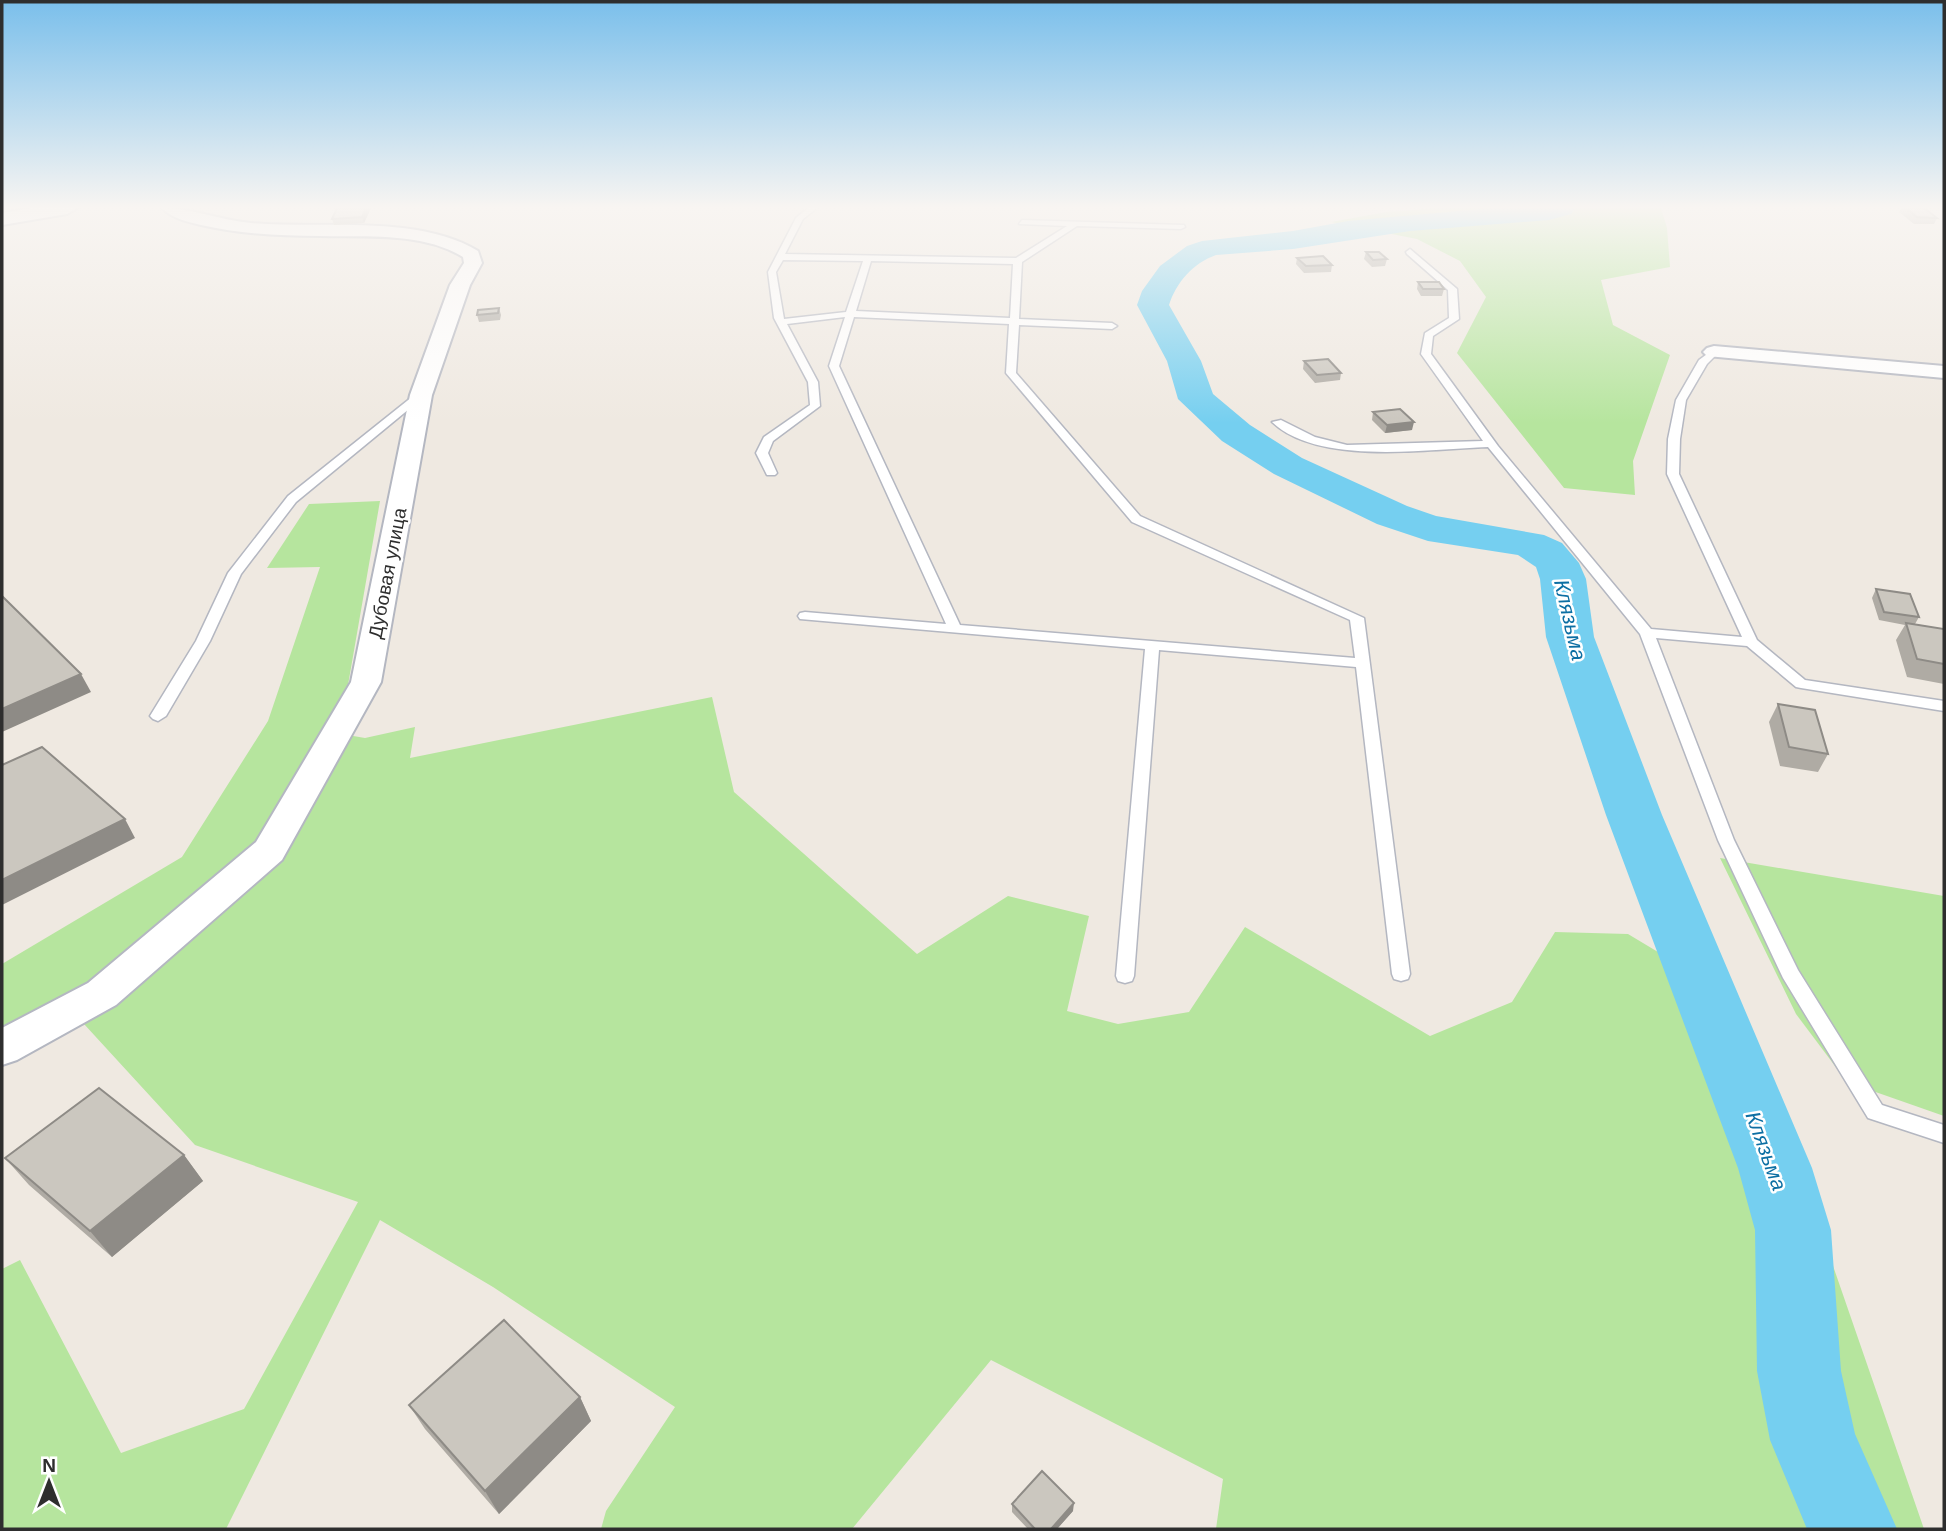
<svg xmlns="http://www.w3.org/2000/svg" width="1946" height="1531" font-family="Helvetica,sans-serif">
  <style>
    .green { fill: #b6e59e }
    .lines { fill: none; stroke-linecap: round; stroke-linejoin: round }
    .river { fill: #75cff0; fill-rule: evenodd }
    .service-casing { stroke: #b4b7c1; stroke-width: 3 }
    .minor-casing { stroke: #b4b7c1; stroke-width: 4 }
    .tertiary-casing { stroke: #b4b7c1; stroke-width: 4 }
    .service { fill: #fff; fill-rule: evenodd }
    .minor { fill: #fff; fill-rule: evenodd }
    .tertiary { fill: #fff; fill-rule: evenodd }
    .wall { fill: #afaba4 }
    .shaded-wall { fill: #8e8b86 }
    .building { fill: #cbc7bf; stroke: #8e8b86; stroke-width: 2 }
    .labels { text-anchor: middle; stroke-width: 5; stroke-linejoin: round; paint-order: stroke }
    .street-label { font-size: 19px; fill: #2e2e2e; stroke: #fff }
    .water-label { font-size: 21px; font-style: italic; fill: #0d6fa3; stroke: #fff }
  </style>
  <rect width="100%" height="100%" fill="#efe9e1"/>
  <path class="green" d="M1438,208H1661L1667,228L1670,267L1601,280L1613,325L1670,355L1633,461L1635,495L1564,488L1457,353L1486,297L1460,261L1417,239L1331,222L1386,212Z
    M380,501L348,685L324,731L365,738L415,727L410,758L712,697L734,792L917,954L1008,896L1089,916L1067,1011L1118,1024L1189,1012L1245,927L1430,1036L1512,1002L1555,932L1628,934L1658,952L1748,1020L1924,1529H1216L1223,1479L991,1360L852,1529H601L606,1511L675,1407L493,1287L380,1220L226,1529H2V1269L20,1260L121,1453L244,1409L358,1202L195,1145L84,1024L2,1034V964L182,857L268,721L320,567L267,568L309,504Z
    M1720,858L1944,896V1116L1847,1082L1796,1014Z"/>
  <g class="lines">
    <path class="river" d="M1492,208H1575L1571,214L1549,220L1410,231L1293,249L1216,255C1193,263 1176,283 1169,305L1201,361L1213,394L1250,425L1302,458L1407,506L1436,516L1544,535L1562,543L1579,563L1586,579L1594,637L1662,815L1812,1168L1831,1230L1841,1371L1855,1434L1897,1529H1807L1770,1440L1757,1371L1755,1230L1738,1168L1606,815L1546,637L1540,579L1536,567L1518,555L1428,541L1377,524L1274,474L1222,441L1178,399L1167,361L1137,305L1142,291L1160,266L1187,246L1202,241L1293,231L1348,221Z"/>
    <g class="service-casing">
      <path id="service" d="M808,208H817L803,219L785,254L1016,258L1067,226L1019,224L1022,220L1184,225L1185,227L1181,229L1077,226L1022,262L1019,319L1112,323L1117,326L1112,329L1019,325L1016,373L1140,516L1364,618L1410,974L1408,979L1401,981L1394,979L1392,974L1356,667L1159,650L1134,976L1132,981L1125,983L1118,981L1116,976L1145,649L800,619L798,616L800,613L805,612L946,624L829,366L845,317L787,324L818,382L820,406L773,441L768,453L777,473L775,475H767L756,453L764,437L810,405L808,382L774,318L768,272L796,218ZM783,260L863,261L846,312L784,319L776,272ZM871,261L1013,264L1010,318L856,311ZM854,317L1009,324L1006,373L1132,522L1350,620L1355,658L960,625L839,366Z
        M1410,249L1457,289L1459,319L1433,336L1431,354L1498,446L1651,629L1742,637L1667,474L1668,439L1676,400L1699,360L1714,349L1719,352L1707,364L1686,400L1680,439L1679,474L1757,640L1805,680L1944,701V711L1801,688L1796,687L1747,646L1656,638L1734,840L1798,970L1882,1105L1944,1125V1143L1868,1118L1783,978L1718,840L1640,634L1488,447C1427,449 1318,466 1272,422L1281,420L1315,437L1347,445L1483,441L1421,354L1425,333L1449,318L1448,290L1407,254L1406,252Z
        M417,393L426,395L296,502L241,574L210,641L166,716L158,721L153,719L150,716L196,641L228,573L288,496Z"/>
    </g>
    <g class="minor-casing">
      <path id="minor" d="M162,208C192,208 220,220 251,223C320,229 418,214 478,251L482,263L470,285L432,395L381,682L287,851L282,860L116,1005L17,1060L2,1065V1028L88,983L256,842L351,682L410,395L450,285L464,263L463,257C423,232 365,237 320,236C280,236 240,234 201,225C188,222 171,218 162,208Z
        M1714,346L1944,366V378L1707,356L1703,352L1707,348Z"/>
    </g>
    <g class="tertiary-casing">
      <path id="tertiary" d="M31,208H77L67,214L2,225V213Z"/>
    </g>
    <use href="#service" class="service"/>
    <use href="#minor" class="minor"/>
    <use href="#tertiary" class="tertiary"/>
  </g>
  <path class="wall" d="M371,208L364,223L334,225L332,219Z
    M1901,208H1924L1937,218L1934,224H1914L1899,212Z
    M1366,252L1387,259L1385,266L1372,267L1364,259Z
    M1297,258L1332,265L1331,272L1304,273L1296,264Z
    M1418,282L1444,289L1442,296H1421L1417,289Z
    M499,308L501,315L500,320L479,322L477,315Z
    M1304,361L1341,373L1340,380L1315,383L1303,369Z
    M1373,412L1412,430L1385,433L1372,420Z
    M1876,589L1919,617L1915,624L1944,629V684L1907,677L1896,640L1905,625L1879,620L1872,598Z
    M1778,704L1828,754L1818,772L1780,766L1769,722Z
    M184,1155L203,1181L112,1257L29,1185L5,1158Z
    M580,1397L591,1421L499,1514L425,1429L409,1405Z
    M1012,1504L1073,1511L1057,1529H1028L1012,1512Z"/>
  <path class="shaded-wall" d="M366,208H371L364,223L362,217Z
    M1414,422L1412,430L1385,433L1387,425Z
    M81,674L91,692L2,732V709Z
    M125,819L135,838L2,905V880Z
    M184,1155L203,1181L112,1257L90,1231Z
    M580,1397L591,1421L499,1514L485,1491Z
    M1074,1503L1073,1511L1057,1529H1051Z"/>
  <path class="building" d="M337,208H366L362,217L332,219Z
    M1906,208H1924L1937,218L1917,217Z
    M1366,252H1379L1387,259L1373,260Z
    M1323,256L1332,265L1306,266L1297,258Z
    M1418,282H1439L1444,289H1423Z
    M499,308L498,313L477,315L478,310Z
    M1328,359L1341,373L1317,375L1304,361Z
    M1400,409L1414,422L1387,425L1373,412Z
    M1876,589L1910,594L1919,617L1884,612Z
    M2,596L81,674L2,709Z
    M1906,623L1944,629V664L1917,659Z
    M1778,704L1815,710L1828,754L1789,747Z
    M42,747L125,819L2,880V765Z
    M99,1088L184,1155L90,1231L5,1158Z
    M504,1320L580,1397L485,1491L409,1405Z
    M1042,1471L1074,1503L1051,1529H1035L1012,1504Z"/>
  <linearGradient id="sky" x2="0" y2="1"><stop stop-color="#7abfeb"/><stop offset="0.49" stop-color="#f8f5f2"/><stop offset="1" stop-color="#f8f5f2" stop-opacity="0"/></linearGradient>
  <rect width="1946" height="423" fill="url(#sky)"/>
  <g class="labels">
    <g class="street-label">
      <text transform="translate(387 573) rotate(-79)" y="7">Дубовая улица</text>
    </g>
    <g class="water-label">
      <text transform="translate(1570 620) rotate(77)" y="7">Клязьма</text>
      <text transform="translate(1766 1151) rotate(70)" y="7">Клязьма</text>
    </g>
  </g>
  <rect width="1946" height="1531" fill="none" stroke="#2e2e2e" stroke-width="7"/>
  <g transform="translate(49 1482)" stroke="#ffffff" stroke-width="5" paint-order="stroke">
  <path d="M0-5L12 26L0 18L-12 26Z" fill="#2e2e2e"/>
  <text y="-10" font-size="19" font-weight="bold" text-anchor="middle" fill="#2e2e2e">N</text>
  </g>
</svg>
